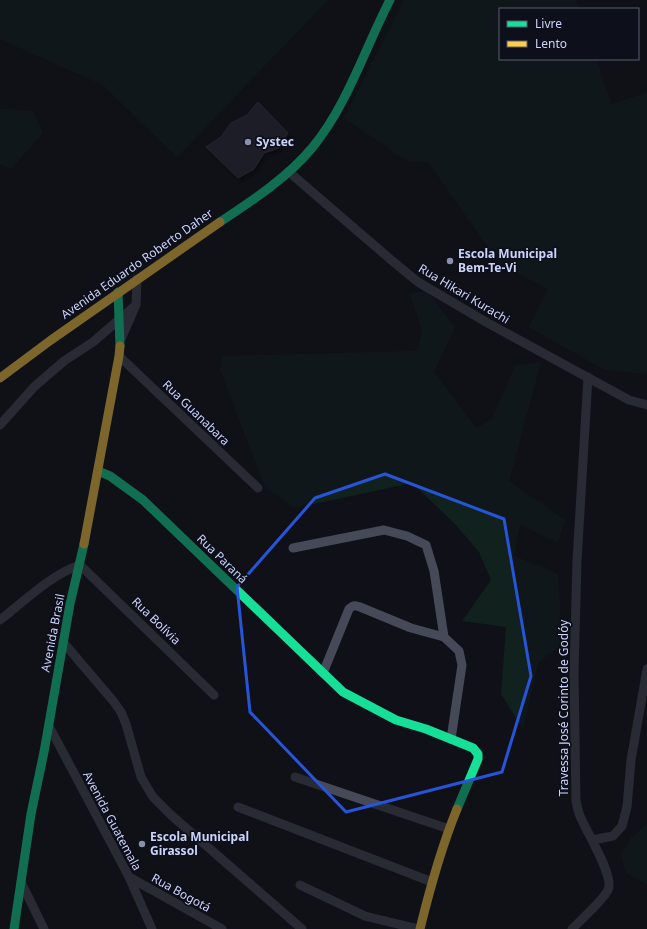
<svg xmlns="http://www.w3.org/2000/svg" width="647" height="929" font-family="'Noto Sans',sans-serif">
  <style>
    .green { fill: #11211d }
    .building { fill: #2e2f3a; stroke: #3b3d4b; filter: url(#shadow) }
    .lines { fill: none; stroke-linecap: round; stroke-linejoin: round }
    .street { stroke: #464a58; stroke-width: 9 }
    .fast { stroke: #16e098; stroke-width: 9 }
    .slow { stroke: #ffcf43; stroke-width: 9 }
    .marked { fill: none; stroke: #2655da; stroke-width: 3; stroke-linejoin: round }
    .poi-dot { fill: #8b90aa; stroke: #0d0f1b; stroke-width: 1.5 }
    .labels { text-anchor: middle; stroke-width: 3.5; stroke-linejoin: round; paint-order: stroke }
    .poi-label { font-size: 12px; font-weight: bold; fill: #cdd4f9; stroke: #0d0f1b; text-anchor: start }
    .street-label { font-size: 12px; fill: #cdd4f9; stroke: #0d0f1b }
  </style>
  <defs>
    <filter id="shadow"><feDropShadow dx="2.5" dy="4" stdDeviation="1" flood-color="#0009"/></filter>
  </defs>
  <rect width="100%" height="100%" fill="#101118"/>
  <path class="green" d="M0,0H328L177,157L103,85L0,39Z
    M404,0H575L578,9H500V59H596L611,104L647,93V374L605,370L529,327L548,289L500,264L428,162H409L344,118Z
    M0,109L33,111L43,133L11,169L0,164Z
    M427,291L455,327L434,372L476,428L491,420L515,366L541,362L509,481L565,520L558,542L520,525L514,556L558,574L562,644L538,663L523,729L501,694L506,627L462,621L491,580L479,552L455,524L412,483L295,508L265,487L220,369L222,356L417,351L422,330L410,294Z
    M647,824V885L626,873L621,854L631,838Z"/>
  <path class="building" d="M258,102L288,133L279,148L264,153L254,169L238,178L206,147L221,137L231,123L247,115Z"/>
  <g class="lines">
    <path class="street" d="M289,172L390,259L418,282L486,322L629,400L647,405
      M121,339L136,305L137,279
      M119,356L258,488
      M0,425L34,387L64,361L93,342L136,305
      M293,548L384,530L407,536L426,545L434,571L444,637
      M0,620C23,602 52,574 80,565L214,695
      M63,642L114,702L121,712L126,724L141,777L153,797L171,815L302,929
      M323,673L349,609C353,605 355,605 360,607L411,628L444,637L459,651L462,665L451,739
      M49,726L129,877L152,929
      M295,777L449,829
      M238,807L432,882
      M592,840L613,836L622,826L627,807L631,760L647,669
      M129,877L222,929
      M21,882L44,929
      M300,885L365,916L419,929
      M572,929C581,920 603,900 608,890C615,877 586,831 580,816C578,811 577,806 576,801L574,673L577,561L588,377"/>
    <path class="fast" d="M220,222C253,200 287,178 312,148C347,106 365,48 390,0
      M118,292L120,346
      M98,471L110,476L143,500L343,692L396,720L426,729L473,748L478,754V759L457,809
      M14,929L31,814L44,752L70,604L84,544"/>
    <path class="slow" d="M0,378L51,340L220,222
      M84,544L119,356L120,346
      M420,929C430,888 441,848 457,809"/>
  </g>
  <path d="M0 0H647V929H0ZM385,474L504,519L531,676L502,772L346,812L250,712L237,587L315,498Z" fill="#101118" fill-opacity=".55" fill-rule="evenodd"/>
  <path class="marked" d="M385,474L504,519L531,676L502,772L346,812L250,712L237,587L315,498Z"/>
  <g class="poi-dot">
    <circle cx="248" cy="142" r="4"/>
    <circle cx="450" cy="261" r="4"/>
    <circle cx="142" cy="844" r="4"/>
  </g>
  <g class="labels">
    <g class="poi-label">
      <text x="256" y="146">Systec</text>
      <text x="458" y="258">Escola Municipal<tspan x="458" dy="14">Bem-Te-Vi</tspan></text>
      <text x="150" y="841">Escola Municipal<tspan x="150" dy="14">Girassol</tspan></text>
    </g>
    <g class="street-label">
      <text transform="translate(137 264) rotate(-35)" y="4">Avenida Eduardo Roberto Daher</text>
      <text transform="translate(464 294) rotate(31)" y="4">Rua Hikari Kurachi</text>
      <text transform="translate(196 413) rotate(44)" y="4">Rua Guanabara</text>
      <text transform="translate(222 559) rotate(44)" y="4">Rua Paraná</text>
      <text transform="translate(156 621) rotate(44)" y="4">Rua Bolívia</text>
      <text transform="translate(53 633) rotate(-79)" y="4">Avenida Brasil</text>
      <text transform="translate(564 708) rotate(-90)" y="4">Travessa José Corinto de Godóy</text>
      <text transform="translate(112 821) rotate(62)" y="4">Avenida Guatemala</text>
      <text transform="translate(181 893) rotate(29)" y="4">Rua Bogotá</text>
    </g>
  </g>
  <rect x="499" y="8" width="140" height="52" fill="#0d0f1b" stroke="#5a5e74"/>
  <rect x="507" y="21" width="20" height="6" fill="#16e098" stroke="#5a5e74"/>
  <text x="535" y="28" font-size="12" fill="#cdd4f9">Livre</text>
  <rect x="507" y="41" width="20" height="6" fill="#ffcf43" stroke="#5a5e74"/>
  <text x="535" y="48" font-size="12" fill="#cdd4f9">Lento</text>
</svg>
